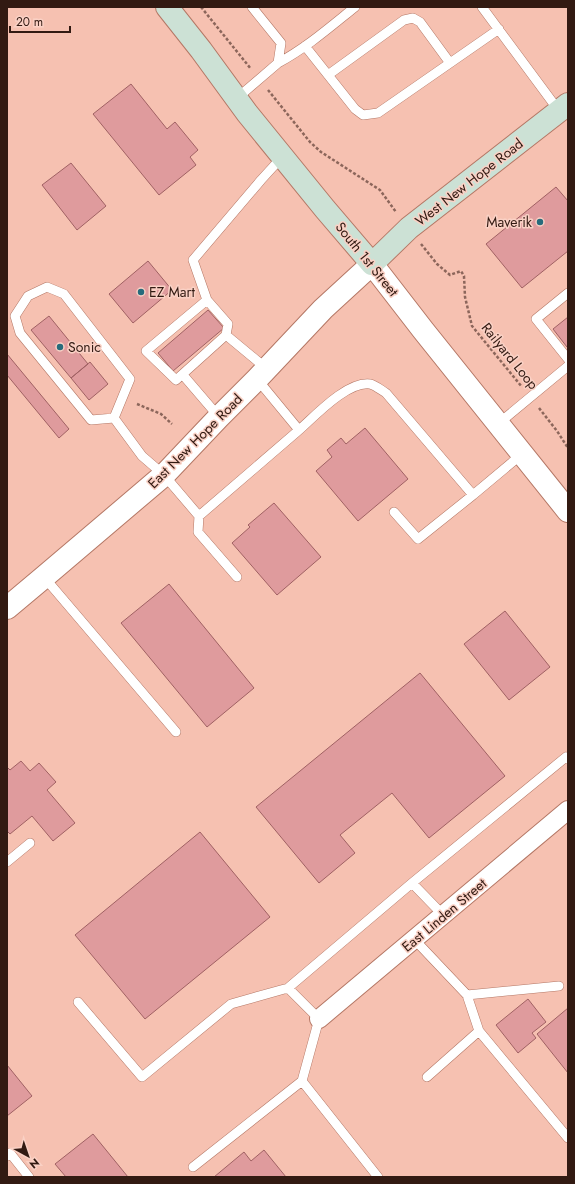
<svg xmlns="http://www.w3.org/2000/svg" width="575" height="1184" font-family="Jost,sans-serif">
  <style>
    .building { fill: #df9b9d; stroke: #a06163 }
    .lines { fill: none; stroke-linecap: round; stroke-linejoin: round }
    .service-casing { stroke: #b47765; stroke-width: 10 }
    .minor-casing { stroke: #b47765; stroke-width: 20 }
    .tertiary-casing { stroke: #b47765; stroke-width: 24 }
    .secondary-casing { stroke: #b47765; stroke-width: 24 }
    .path { stroke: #8c665b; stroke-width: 2.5; stroke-dasharray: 3 2; stroke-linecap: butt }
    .service { stroke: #fff; stroke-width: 9 }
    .minor { stroke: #fff; stroke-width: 18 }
    .tertiary { stroke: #fff; stroke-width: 22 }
    .secondary { stroke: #cce1d5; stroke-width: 22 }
    .poi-dot { fill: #276b7c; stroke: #fad1c5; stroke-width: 1.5 }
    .labels { text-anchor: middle; stroke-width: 3; stroke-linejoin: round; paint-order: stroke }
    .street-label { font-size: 14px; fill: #321a12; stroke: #fad1c5 }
    .poi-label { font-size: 14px; fill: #321a12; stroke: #fad1c5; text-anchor: start }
  </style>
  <rect width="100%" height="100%" fill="#f6c1b1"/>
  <path class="building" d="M131,84L167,129L175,122L198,150L190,157L196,165L159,195L93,114Z
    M71,163L106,206L77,230L42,185Z
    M556,187L568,201V251L522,288L486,244Z
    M148,261L172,290L133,323L109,294Z
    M208,310L224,328L173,371L158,353Z
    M49,316L88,364L71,378L31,330Z
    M568,317V346L567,347L553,329Z
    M7,354L69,429L59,438L7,375Z
    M90,362L108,384L89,400L71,378Z
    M365,428L408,479L358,521L316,471L332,457L327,450L341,438L346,444Z
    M274,503L321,557L277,595L232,543L250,527L248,525Z
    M169,584L254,688L207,727L121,623Z
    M505,611L550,667L509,700L464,644Z
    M420,673L505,776L429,838L392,793L340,835L355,853L319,883L256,807Z
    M21,761L30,771L39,763L56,782L47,790L75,823L53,841L32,816L10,834L7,831V767L10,770Z
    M200,832L270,917L145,1019L75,935Z
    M528,999L546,1022L532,1033L536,1038L518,1053L496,1025Z
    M568,1008V1073L537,1034Z
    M7,1065L32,1096L7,1116Z
    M93,1134L128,1177H66L55,1164Z
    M264,1150L286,1177H214L244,1152L251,1161Z"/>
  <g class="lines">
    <g class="service-casing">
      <path id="service" d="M482,7L559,111
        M305,46L355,109L363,115L378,113L499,29
        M278,63C306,48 330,27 355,7
        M328,75L404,20L413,18L420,22L450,63
        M236,99L278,63L281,43L252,7
        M47,287L64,294L130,379L114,418L91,420L20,333L15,316L28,296Z
        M568,293L536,319L568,359
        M207,300L228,324L226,335L176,380L146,351L207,300L193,260L261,180L282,157
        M226,335L267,369
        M183,375L219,417
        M114,418L142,456L164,475L199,516L299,430L257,379
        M498,424L568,366
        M299,430C315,416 347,381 370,384C375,385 381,390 386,393L473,495L522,454
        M394,512L418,539L473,495
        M199,516L198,532L237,577
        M44,577L176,732
        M7,862L30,843
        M412,883L443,915
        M414,939L467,995L559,986
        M288,988L319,1019L302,1081L378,1177
        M467,995L479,1031L568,1138
        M78,1002L142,1077L231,1004L288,988L412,883L566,757L568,759
        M427,1077L479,1031
        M7,1156L10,1153L29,1177
        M193,1167L302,1081"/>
    </g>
    <g class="minor-casing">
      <path id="minor" d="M319,1019L568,810"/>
    </g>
    <g class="tertiary-casing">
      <path id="tertiary" d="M7,608L44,577L164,475L219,417L257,379L323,309L372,264L423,330L568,511"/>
    </g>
    <g class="secondary-casing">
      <path id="secondary" d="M167,7L201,50L247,113L325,209L372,264L409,228L568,104"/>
    </g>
    <path class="path" d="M201,7L251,69
      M268,90L310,142L321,152L380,190L396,212
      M421,244L437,264L450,275L461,271L464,276L465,297L472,326L522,387
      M137,404L161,414L172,424
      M539,408L557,431L568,448"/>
    <use href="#service" class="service"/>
    <use href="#minor" class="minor"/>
    <use href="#tertiary" class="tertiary"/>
    <use href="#secondary" class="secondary"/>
  </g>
  <g class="poi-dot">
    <circle cx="540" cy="222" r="4"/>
    <circle cx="141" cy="292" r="4"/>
    <circle cx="60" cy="347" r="4"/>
  </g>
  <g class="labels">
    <g class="street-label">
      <text transform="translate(469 182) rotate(-38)" y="5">West New Hope Road</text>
      <text transform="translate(367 259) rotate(51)" y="5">South 1st Street</text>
      <text transform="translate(510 356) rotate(51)" y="5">Railyard Loop</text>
      <text transform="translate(195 441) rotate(-45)" y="5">East New Hope Road</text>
      <text transform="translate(444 915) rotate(-40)" y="5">East Linden Street</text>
    </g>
    <g class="poi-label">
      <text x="532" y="227" text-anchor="end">Maverik</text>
      <text x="149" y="297">EZ Mart</text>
      <text x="68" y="352">Sonic</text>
    </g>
  </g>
  <rect width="575" height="1184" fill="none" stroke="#321a12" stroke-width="16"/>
  <g transform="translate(28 1156) rotate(140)" stroke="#fad1c5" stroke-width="3" paint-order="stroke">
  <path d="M0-3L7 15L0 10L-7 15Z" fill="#321a12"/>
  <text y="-6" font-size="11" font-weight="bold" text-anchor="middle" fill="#321a12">N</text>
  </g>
  <path d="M10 26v6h60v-6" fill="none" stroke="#321a12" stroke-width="2"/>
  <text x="16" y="26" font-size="12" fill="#321a12" stroke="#fad1c5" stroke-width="3" paint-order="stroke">20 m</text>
</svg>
